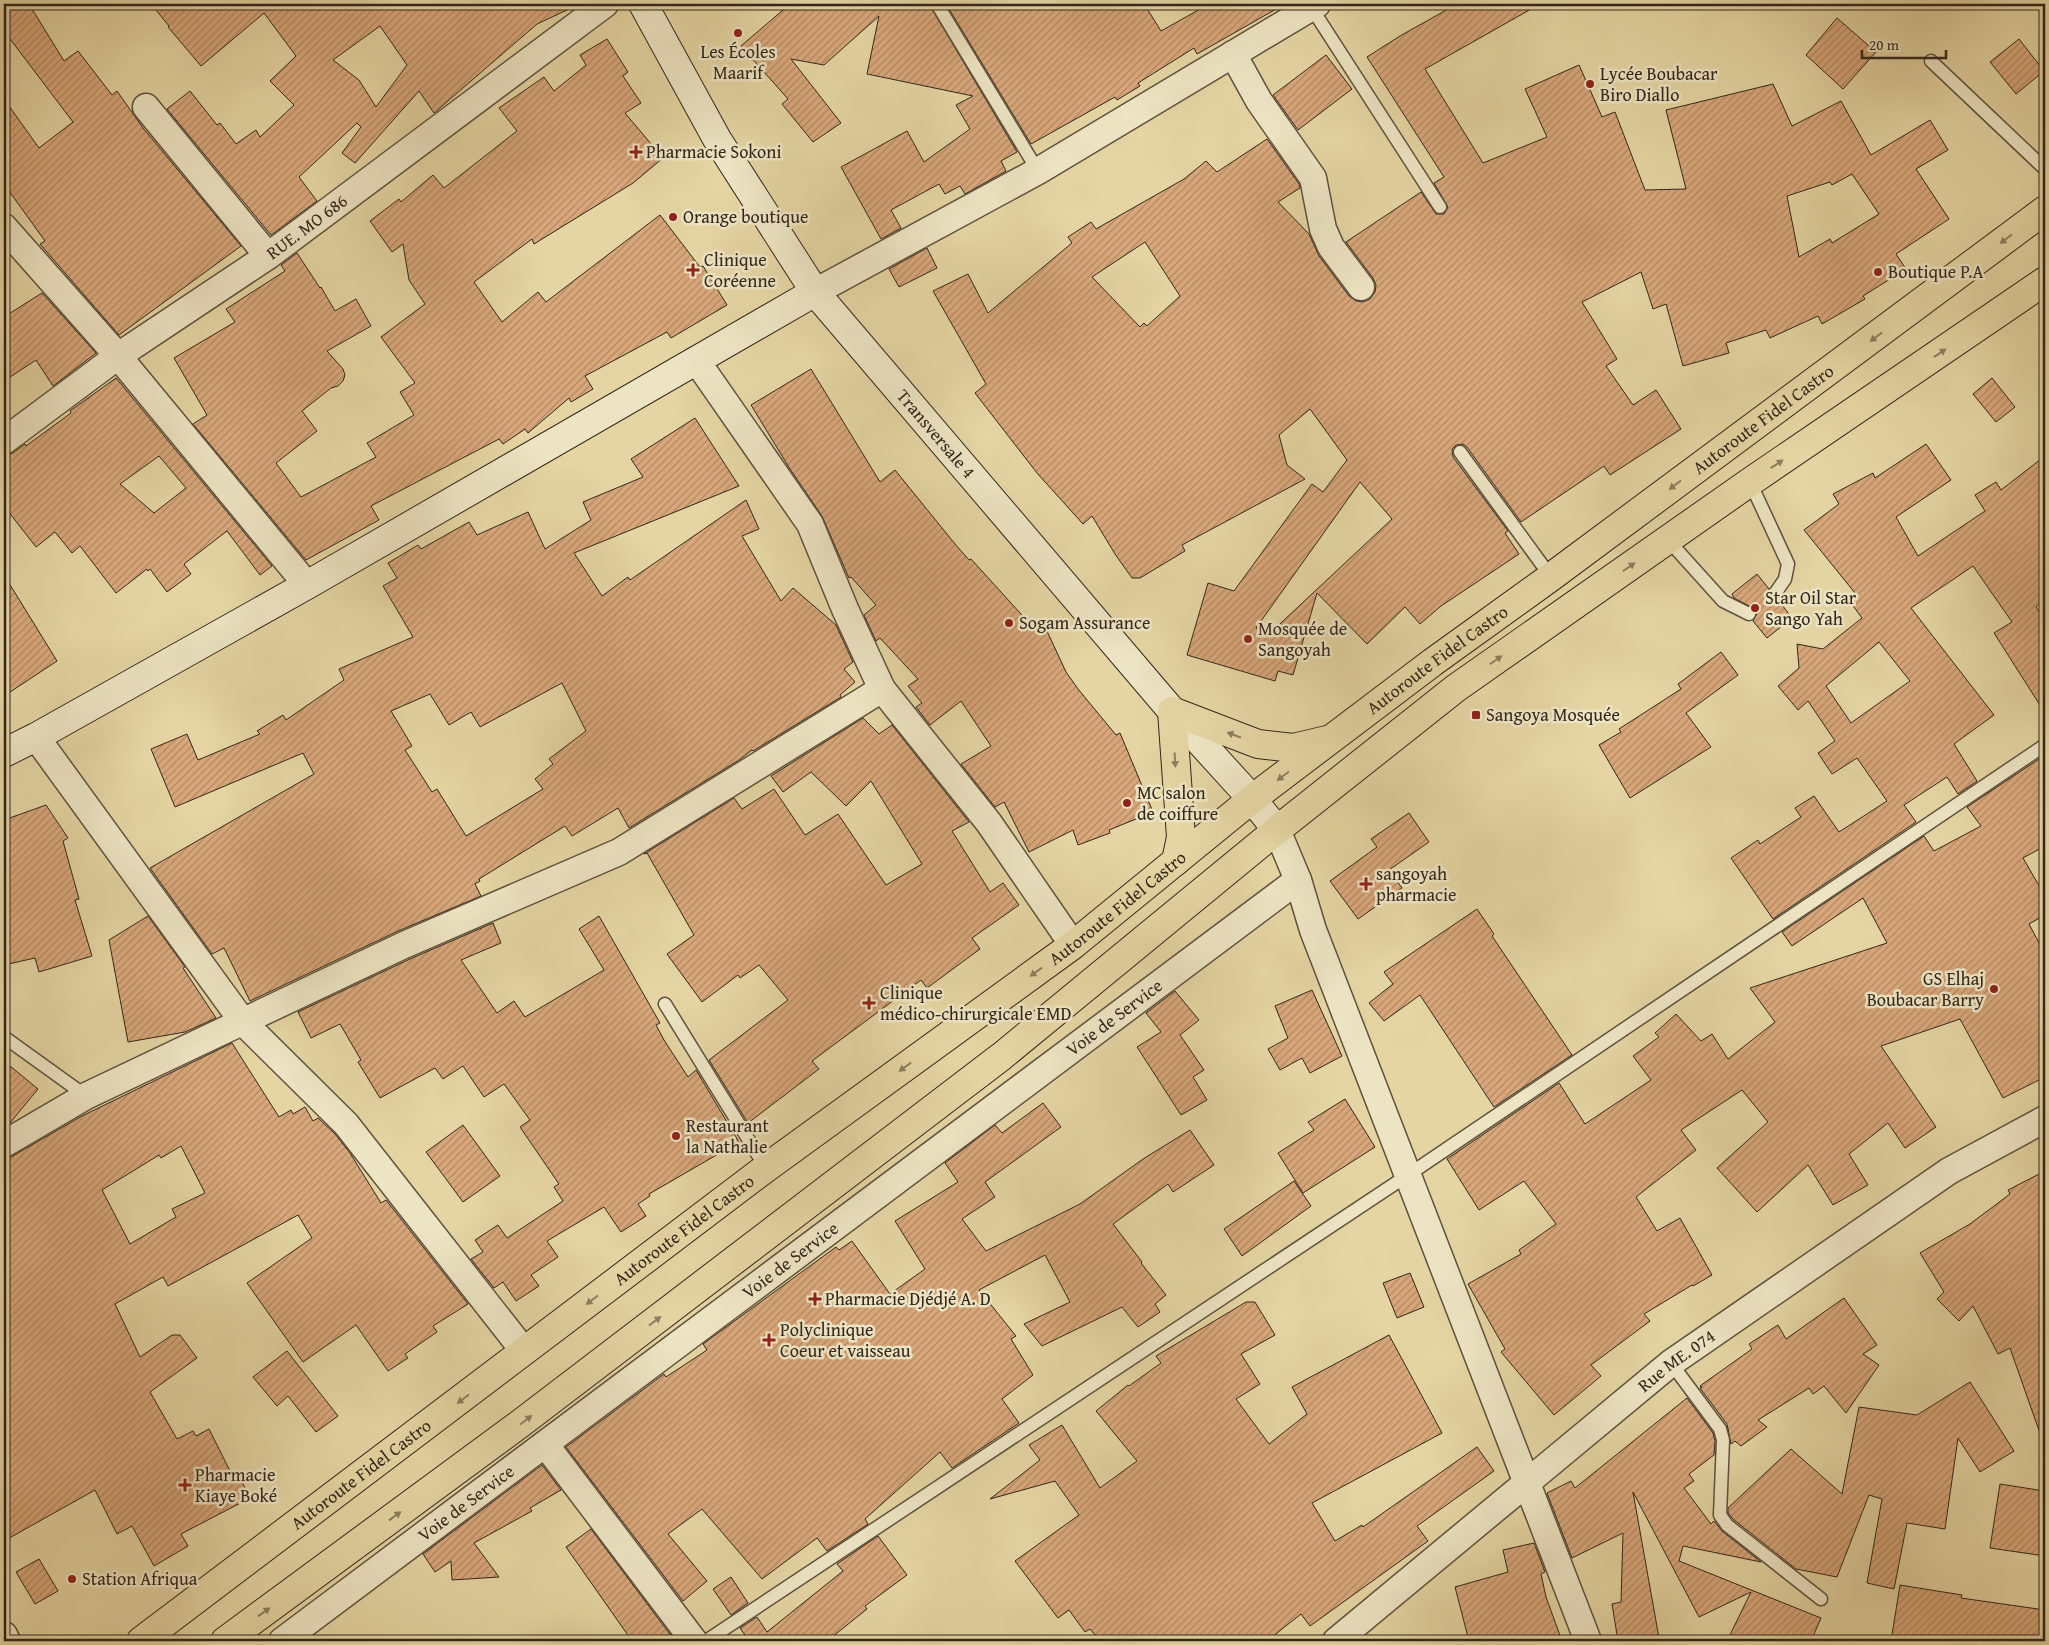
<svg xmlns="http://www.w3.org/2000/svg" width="2049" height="1645" font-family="'Gentium Book Plus',serif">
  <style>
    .building { fill: url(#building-hatch); stroke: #32261c; fill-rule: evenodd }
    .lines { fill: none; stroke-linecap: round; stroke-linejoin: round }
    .lane-casing { stroke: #5e523e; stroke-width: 15 }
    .street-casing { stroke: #5e523e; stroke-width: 29 }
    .secondary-casing { stroke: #32261c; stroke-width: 30 }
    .highway-casing { stroke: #32261c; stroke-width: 30 }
    .lane { stroke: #ede4c3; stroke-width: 12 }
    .street { stroke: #ede4c3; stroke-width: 26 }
    .secondary { stroke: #ede4c3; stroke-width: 28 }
    .highway { stroke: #e4d5a2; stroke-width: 28 }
    .oneway { fill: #8b7e5f }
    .poi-dot { fill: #8f2418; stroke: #ede4c3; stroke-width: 2 }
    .labels { text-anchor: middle; stroke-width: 5; stroke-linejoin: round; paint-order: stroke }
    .poi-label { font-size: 18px; fill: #32261c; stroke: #ede4c3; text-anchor: start }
    .street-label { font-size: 18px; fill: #32261c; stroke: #ede4c3 }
  </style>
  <defs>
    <pattern id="building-hatch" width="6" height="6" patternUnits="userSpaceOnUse" patternTransform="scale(1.25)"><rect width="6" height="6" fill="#d9a77a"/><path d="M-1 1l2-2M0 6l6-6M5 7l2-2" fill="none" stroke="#b18863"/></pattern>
  </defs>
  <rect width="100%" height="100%" fill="#e4d5a2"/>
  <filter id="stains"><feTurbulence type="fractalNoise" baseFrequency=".004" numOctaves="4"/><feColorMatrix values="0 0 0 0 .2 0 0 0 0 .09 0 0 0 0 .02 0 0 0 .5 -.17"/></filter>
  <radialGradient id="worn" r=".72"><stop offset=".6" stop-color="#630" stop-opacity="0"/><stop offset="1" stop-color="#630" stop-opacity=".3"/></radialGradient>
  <path class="building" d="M4,4H29L64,61L78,51L112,95L117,91L143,128L241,246L119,335L40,244L45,241L4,184V99L39,148L73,122L4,31Z
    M151,4H580L537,24L434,113L419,91L355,163L342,153L361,127L357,123L299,177L317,201L271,235L167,109L190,91L217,125L220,123L236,144L256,130L260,137L294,105L270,81L296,56L264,13L201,66L168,27L169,26ZM380,26L407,65L376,107L359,80L333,60Z
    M790,4H929L1017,152L1001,161L1006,171L965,194L960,186L945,194L939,184L891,210L901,228L881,239L841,167L907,131L924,162L970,129L956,105L973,96L867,74L879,16L824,65L791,59L841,123L813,142L782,104L788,99L741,46Z
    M946,4H1144L1161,31L1209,4H1285L1197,54L1194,48L1138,83L1140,86L1117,100L1115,97L1031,144Z
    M1457,4H1540L1425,69L1483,163L1547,137L1525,89L1579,65L1602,117L1615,112L1645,190L1686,189L1666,110L1773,84L1792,126L1841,101L1871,155L1930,120L1948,150L1916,169L1949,219L1896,254L1906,269L1863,296L1865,299L1822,324L1818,316L1770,338L1766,330L1726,343L1729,353L1683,366L1666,304L1653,309L1641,272L1582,302L1617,359L1606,366L1633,405L1656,390L1681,429L1610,475L1604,466L1521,522L1467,447L1463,444L1456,445L1452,449L1453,457L1508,531L1505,533L1519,554L1441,606L1420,624L1405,607L1367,644L1317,593L1293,675L1278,671L1275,681L1187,655L1208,583L1234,591L1312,484L1323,492L1347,460L1310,409L1279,435L1287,465L1305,479L1182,545L1185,551L1140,578H1132L1115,554L1092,516L1083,524L1037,473L975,393L986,384L933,291L968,274L988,313L1072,243L1068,237L1091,222L1096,229L1184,179L1206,161L1217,172L1267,139L1299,184L1300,188L1278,202L1309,234L1319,256L1349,296L1356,301L1363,302L1370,299L1375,292L1376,285L1373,278L1346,242L1421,192L1436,214H1444L1448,207L1434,183L1444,177L1367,57L1400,36ZM1852,174L1879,214L1832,243L1830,239L1799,257L1787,196L1830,182L1832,185ZM1145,242L1180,296L1147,326L1144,323L1140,327L1092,277ZM1360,482L1392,519L1266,637L1256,628Z
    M1837,18L1876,52L1843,89L1806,55Z
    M607,39L628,72L623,76L641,103L625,113L663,158L633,183L534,244L532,239L474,282L502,322L538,292L546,302L660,215L700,267L703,266L727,305L671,338L667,332L585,376L593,389L571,402L569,398L528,433L525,429L503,444L499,439L371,506L379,520L306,560L193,424L207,415L174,358L235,322L226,309L285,271L281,265L297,253L320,288L321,287L335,311L356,299L371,326L327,351L343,369L345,375L343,381L338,386L331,388L302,411L317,431L276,463L301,497L376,457L367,443L414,415L400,392L415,383L381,337L425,304L409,280L403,244L392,252L370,221L399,199L401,202L433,175L444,188L517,131L499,108L544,77L554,91L586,65L580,55Z
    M2019,39L2044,71L2016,94L1990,62Z
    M1326,55L1352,89L1298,130L1273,95Z
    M927,248L937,268L899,287L889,269Z
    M42,293L96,353L53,386L36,360L4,381V317Z
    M811,369L880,482L895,470L955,544L969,560L971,559L1040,635L1046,629L1066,672L1078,689L1116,735L1120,733L1153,812L1109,830L1110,833L1078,845L1073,830L1029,852L1004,802L995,807L961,764L991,746L961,701L930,725L916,707L922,703L908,686L918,679L880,638L876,641L864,615L876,605L851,577L849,578L822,516L790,469L751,405Z
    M116,378L272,566L260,575L227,531L184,564L191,574L167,592L150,569L148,571L147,569L116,593L80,546L72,553L55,532L36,547L4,506V456L13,453L25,444L26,446L71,413L70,411ZM159,456L186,488L154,513L120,484Z
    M1992,378L2015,407L1996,422L1973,394Z
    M695,418L739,486L574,553L602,596L628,577L630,580L746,500L759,529L742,536L781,601L793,588L836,625L853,662L844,669L855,682L840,695L841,697L753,751L752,750L739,760L629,828L618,808L572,836L565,826L479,879L480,881L475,884L481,896L398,931L250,1001L224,948L212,954L150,868L314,774L303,753L175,807L151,749L187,734L198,760L260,734L257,731L283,715L286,720L344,680L339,669L413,637L383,586L397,578L388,563L418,545L421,549L469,522L477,535L528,512L545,549L591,520L583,502L643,477L631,459ZM562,683L586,731L549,759L553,764L535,779L543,789L466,836L437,789L432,792L405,750L412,746L391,711L430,694L449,725L471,712L480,727Z
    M1926,444L1951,480L1896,517L1918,556L1985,511L1975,495L1996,482L2001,490L2045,456V599L2036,607L2045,621V713L1994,633L2012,622L1973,566L1911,608L1994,715L1954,744L1977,781L1958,794L1947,777L1904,805L1916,822L1773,919L1731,858L1758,840L1760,844L1801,817L1795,808L1814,796L1839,832L1887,801L1857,758L1832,774L1818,753L1835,741L1808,701L1798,710L1778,686L1799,668L1797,644L1823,649L1862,618L1848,599L1855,593L1804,530L1839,504L1833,494L1873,473L1875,478ZM1879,642L1910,681L1851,723L1826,686Z
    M1757,574L1769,589L1766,594L1767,599L1773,603L1779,601L1792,618L1767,638L1753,621L1757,614L1755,609L1734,598L1732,594Z
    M4,575L57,661L4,696Z
    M1721,652L1738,675L1686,713L1711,747L1630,798L1599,745L1621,732L1619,729L1681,689L1678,684Z
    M863,718L879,734L892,725L969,822L952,831L990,892L1003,883L1019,905L972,938L980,949L927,988L921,980L812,1061L819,1069L748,1123L709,1060L788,1000L759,965L740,978L738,975L702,1002L667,954L694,935L647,853L644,854L734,798L742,809L774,789L805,835L838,814L886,885L922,864L871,781L846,806L811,772L783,792L771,776Z
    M2045,755V846L2023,858L2045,896V915L2029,924L2045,954V1077L2003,1098L1960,1019L1881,1046L1936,1127L1905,1148L1888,1123L1849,1154L1868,1185L1833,1205L1808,1165L1757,1212L1717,1168L1768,1122L1742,1090L1681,1130L1696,1150L1636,1197L1657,1231L1680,1218L1712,1275L1693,1286L1692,1285L1644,1314L1650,1321L1591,1365L1601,1376L1554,1415L1501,1352L1505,1349L1468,1284L1521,1254L1519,1250L1556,1224L1524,1181L1479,1210L1447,1159L1559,1083L1585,1124L1651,1080L1633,1056L1659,1037L1655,1033L1676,1014L1701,1041L1712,1034L1728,1059L1775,1022L1750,988L1887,943L1863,898L1792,946L1782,932L1924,836L1934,851L1981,826L1967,807Z
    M46,805L68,838L63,841L79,899L75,900L92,956L39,972L35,958L4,965V820Z
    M1409,813L1429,842L1389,870L1402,888L1358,919L1330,881L1377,847L1371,839Z
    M1477,909L1494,934L1492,936L1572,1055L1494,1107L1420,995L1384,1021L1369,1003L1393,984L1384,972Z
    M148,916L185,967L183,968L216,1018L185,1032L128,1042L109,940Z
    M599,916L660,1023L656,1025L664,1040L688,1077L696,1070L739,1142L649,1194L650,1196L638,1204L646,1216L621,1232L604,1207L547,1241L558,1257L531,1275L539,1286L516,1301L503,1282L494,1288L471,1259L483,1252L475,1240L498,1225L507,1238L563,1201L554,1187L559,1184L520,1127L530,1120L504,1084L484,1097L463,1066L443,1079L435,1068L380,1098L358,1062L361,1060L340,1024L311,1038L298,1012L410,959L493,923L501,943L461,960L497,1013L514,1001L525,1017L604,970L579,929Z
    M1312,990L1342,1056L1310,1073L1302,1058L1280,1070L1268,1049L1288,1038L1275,1006Z
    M1175,991L1199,1020L1180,1035L1204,1070L1193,1077L1207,1100L1181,1115L1137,1047L1161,1032L1146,1013Z
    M232,1043L279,1117L291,1110L293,1114L305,1107L313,1121L318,1118L335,1134L350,1153L381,1203L386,1200L468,1304L433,1326L437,1332L405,1354L408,1358L388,1371L356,1325L303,1362L247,1283L312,1238L298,1215L168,1286L163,1277L115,1304L140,1357L172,1335H180L197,1358L150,1392L177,1439L193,1431L196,1436L209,1429L233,1477L238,1474L250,1498L181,1534L188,1546L154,1566L132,1526L117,1534L95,1490L4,1541V1161L82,1116ZM181,1146L205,1193L172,1209L176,1217L130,1244L102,1190L159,1155L161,1158Z
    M4,1061L38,1089L10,1123L4,1127Z
    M1345,1099L1375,1147L1303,1193L1278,1153L1314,1130L1308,1122Z
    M1043,1103L1061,1127L985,1182L995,1197L962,1219L986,1251L1080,1204L1143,1159L1190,1130L1214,1165L1173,1192L1168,1184L1113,1224L1142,1262L1141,1263L1166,1295L1155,1304L1160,1312L1138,1327L1122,1307L1042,1346L1024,1324L1070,1302L1045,1255L979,1290L1016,1336L1011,1339L1033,1375L1002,1399L1019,1423L952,1468L940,1452L865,1519L868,1524L827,1551L817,1538L762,1579L702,1509L668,1534L707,1581L683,1601L566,1447L664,1374L666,1377L707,1350L703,1344L836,1247L839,1250L852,1241L890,1294L925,1269L895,1221L958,1182L945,1163L995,1125L1002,1133Z
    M463,1125L500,1176L463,1202L426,1152Z
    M2045,1171V1439H2042L2010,1348L1998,1354L1973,1306L1959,1321L1937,1299L1944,1292L1920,1253L1970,1224L2010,1194L2008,1190Z
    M1294,1181L1311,1206L1242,1256L1224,1229Z
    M1410,1273L1424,1307L1397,1318L1383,1283Z
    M1844,1298L1877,1345L1863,1354L1879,1365L1846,1413L1824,1386L1813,1394L1809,1388L1758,1420L1767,1427L1741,1446L1735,1441L1731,1444L1727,1424L1700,1388L1702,1387L1700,1386L1752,1349L1749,1344L1778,1325L1786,1339Z
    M1246,1302H1255L1275,1335L1241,1354L1260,1384L1236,1399L1269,1444L1307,1414L1292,1387L1389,1335L1442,1433L1312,1503L1335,1541L1362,1525L1363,1527L1477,1447L1494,1471L1417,1526L1428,1541L1310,1626L1301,1614L1267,1641H1100L1090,1629L1085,1632L1069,1610L1058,1618L1015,1561L1079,1515L1055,1481L990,1499L1040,1460L1029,1445L1062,1425L1100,1488L1137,1461L1096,1411L1128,1385L1129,1386L1161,1363L1156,1356Z
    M287,1351L338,1416L316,1432L288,1396L277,1406L253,1377Z
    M1970,1382L2014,1451L1980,1472L1958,1438L1945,1529L1907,1523L1894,1589L1867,1583L1882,1499L1869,1495L1837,1577L1796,1569L1733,1519L1728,1513V1508L1791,1449L1842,1494L1859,1407L1917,1415Z
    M1687,1398L1713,1433L1715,1441L1714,1455L1689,1474L1694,1481L1684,1488L1711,1524L1714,1521L1722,1531L1761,1562L1683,1546L1679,1561L1821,1618L1811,1641H1727L1751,1592L1699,1617L1633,1492L1659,1638L1639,1641H1618L1612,1604L1621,1602L1623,1533L1572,1558L1547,1493L1571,1481L1575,1488Z
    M542,1465L561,1490L530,1508L532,1511L474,1543L499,1577L452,1580L451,1561L435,1572L423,1554Z
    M2000,1484L2038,1490L2045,1501V1556L1990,1548Z
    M591,1529L675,1641H632L566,1547Z
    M878,1536L907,1575L865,1606L867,1609L827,1641H749L740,1628L757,1617L767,1632L843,1571L837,1564Z
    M1534,1543L1545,1572L1541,1574L1546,1597L1562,1641H1469L1455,1587L1508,1572L1503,1550Z
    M39,1559L58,1591L35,1604L16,1572Z
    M731,1577L748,1603L731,1615L713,1589Z
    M1900,1585L1962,1595L1961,1598L2045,1610V1641H1891Z"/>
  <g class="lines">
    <g class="lane-casing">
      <path id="lane" d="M937,4L1038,171
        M1311,7L1440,207
        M1931,61L2045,169
        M1460,452L1551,577
        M1750,482L1788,564L1785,579L1774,595
        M1668,540L1723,601L1749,614
        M665,1004L766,1168
        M4,1037L86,1096
        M1671,1363L1720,1429L1723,1440L1720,1515L1727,1525L1821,1599
        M706,1641L1408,1175L2045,745"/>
    </g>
    <g class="street-casing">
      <g id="street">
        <path d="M1233,54L1259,101L1313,178L1323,229L1331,247L1361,287"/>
        <path d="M146,107L268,256"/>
        <path d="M4,227L118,356L307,585"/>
        <path d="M815,292L1038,171L1317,4"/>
        <path d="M696,360L810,524L845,609L882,689"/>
        <path id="s1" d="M4,441L118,356L268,256L605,4"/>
        <path d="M36,737L243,1022L346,1124L524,1351"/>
        <path d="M1277,830L1298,880L1313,930L1588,1641"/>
        <path d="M4,1144L86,1096L404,945L619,852L882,689L989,823L1073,945"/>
        <path d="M545,1444L694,1641"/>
        <path d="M4,1635L7,1641"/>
        <path id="s2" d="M282,1641L1298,880"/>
        <path id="s3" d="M1336,1641L1671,1363L1949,1171L2045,1119"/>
      </g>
    </g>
    <g class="secondary-casing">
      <g id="secondary">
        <path id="s4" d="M643,4L717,139L815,292L1172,711L1252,799L1277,830"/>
        <path d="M4,753L36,737L307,585L815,292"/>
      </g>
    </g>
    <g class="highway-casing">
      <g id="highway">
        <path d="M1176,861L1181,837L1172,711L1258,744L1293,748L1327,740"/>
        <path id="s5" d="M141,1641L766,1168L1073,945L1252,799L1433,662L1551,577L2045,210"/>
        <path d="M225,1641L521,1423L1002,1056L1277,830L1456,688L1750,482L2045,281"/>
      </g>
    </g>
    <use href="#lane" class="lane"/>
    <use href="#street" class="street"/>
    <use href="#secondary" class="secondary"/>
    <use href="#highway" class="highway"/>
  </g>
  <defs><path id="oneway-solid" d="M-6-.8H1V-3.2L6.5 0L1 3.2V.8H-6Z" transform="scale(1.25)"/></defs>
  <g class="oneway">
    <use href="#oneway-solid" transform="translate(2006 239) rotate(143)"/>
    <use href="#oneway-solid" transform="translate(1876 337) rotate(143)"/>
    <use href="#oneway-solid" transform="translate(1940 353) rotate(-34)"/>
    <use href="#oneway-solid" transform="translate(1777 464) rotate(-34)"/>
    <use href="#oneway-solid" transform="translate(1675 485) rotate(143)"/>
    <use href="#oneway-solid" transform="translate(1629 567) rotate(-35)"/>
    <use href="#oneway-solid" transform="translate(1496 660) rotate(-35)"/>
    <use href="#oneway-solid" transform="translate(1234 735) rotate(-159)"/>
    <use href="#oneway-solid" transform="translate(1175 760) rotate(87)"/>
    <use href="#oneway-solid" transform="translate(1283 776) rotate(143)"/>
    <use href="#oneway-solid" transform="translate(1036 972) rotate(144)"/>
    <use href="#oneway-solid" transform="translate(905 1067) rotate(144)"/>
    <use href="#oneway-solid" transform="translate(592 1300) rotate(143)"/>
    <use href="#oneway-solid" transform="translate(655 1321) rotate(-37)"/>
    <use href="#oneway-solid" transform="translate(463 1399) rotate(143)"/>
    <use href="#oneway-solid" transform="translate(526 1420) rotate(-37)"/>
    <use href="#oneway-solid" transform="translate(395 1516) rotate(-36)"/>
    <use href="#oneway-solid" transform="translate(264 1612) rotate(-36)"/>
  </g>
  <g class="poi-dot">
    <circle cx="738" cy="33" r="5"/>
    <circle cx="1590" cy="84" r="5"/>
    <path d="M633.5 144.5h5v5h5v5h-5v5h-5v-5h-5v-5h5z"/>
    <circle cx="673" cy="217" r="5"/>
    <path d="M690.5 262.5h5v5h5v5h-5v5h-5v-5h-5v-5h5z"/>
    <circle cx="1878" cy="272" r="5"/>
    <circle cx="1755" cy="608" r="5"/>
    <circle cx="1009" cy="623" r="5"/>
    <circle cx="1248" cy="639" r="5"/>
    <rect x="1471" y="710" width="10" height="10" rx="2.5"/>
    <circle cx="1127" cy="803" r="5"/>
    <path d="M1363.5 876.5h5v5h5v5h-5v5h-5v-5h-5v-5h5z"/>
    <circle cx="1994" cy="989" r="5"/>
    <path d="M866.5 995.5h5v5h5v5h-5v5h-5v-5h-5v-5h5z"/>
    <circle cx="676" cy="1136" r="5"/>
    <path d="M812.5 1291.5h5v5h5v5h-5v5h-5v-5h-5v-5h5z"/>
    <path d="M766.5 1332.5h5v5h5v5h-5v5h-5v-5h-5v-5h5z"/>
    <path d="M182.5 1477.5h5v5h5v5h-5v5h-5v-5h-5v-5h5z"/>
    <circle cx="72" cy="1579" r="5"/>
  </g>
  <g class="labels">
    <g class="poi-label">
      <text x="738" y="58" text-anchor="middle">Les Écoles<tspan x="738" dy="21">Maarif</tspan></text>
      <text x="1600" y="80">Lycée Boubacar<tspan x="1600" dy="21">Biro Diallo</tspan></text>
      <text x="646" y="158">Pharmacie Sokoni</text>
      <text x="683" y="223">Orange boutique</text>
      <text x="704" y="266">Clinique<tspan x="704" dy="21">Coréenne</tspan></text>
      <text x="1888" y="278">Boutique P.A</text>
      <text x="1765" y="604">Star Oil Star<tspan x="1765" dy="21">Sango Yah</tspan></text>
      <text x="1019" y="629">Sogam Assurance</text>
      <text x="1258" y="635">Mosquée de<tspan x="1258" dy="21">Sangoyah</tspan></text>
      <text x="1486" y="721">Sangoya Mosquée</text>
      <text x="1137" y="799">MC salon<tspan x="1137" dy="21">de coiffure</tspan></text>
      <text x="1376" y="880">sangoyah<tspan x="1376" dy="21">pharmacie</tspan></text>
      <text x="1984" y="985" text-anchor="end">GS Elhaj<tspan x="1984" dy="21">Boubacar Barry</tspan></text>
      <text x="880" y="999">Clinique<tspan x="880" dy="21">médico-chirurgicale EMD</tspan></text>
      <text x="686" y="1132">Restaurant<tspan x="686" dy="21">la Nathalie</tspan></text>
      <text x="825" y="1305">Pharmacie Djédjé A. D</text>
      <text x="780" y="1336">Polyclinique<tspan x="780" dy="21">Coeur et vaisseau</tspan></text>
      <text x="195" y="1481">Pharmacie<tspan x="195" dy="21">Kiaye Boké</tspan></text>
      <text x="82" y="1585">Station Afriqua</text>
    </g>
    <g class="street-label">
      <text dy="6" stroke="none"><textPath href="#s1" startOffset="371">RUE. MO 686</textPath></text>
      <text dy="6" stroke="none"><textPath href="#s5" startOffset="2031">Autoroute Fidel Castro</textPath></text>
      <text dy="6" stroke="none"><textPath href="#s4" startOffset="522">Transversale 4</textPath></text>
      <text dy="6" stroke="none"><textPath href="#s5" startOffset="1626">Autoroute Fidel Castro</textPath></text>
      <text dy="6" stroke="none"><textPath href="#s5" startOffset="1221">Autoroute Fidel Castro</textPath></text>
      <text dy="6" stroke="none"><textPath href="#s2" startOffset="1040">Voie de Service</textPath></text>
      <text dy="6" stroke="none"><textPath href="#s5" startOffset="681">Autoroute Fidel Castro</textPath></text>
      <text dy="6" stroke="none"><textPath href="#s2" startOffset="635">Voie de Service</textPath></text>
      <text dy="6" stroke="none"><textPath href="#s3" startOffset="441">Rue ME. 074</textPath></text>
      <text dy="6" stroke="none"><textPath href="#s5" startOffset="276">Autoroute Fidel Castro</textPath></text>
      <text dy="6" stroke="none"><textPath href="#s2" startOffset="230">Voie de Service</textPath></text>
    </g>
  </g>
  <rect width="2049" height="1645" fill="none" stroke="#e4d5a2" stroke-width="20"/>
  <rect x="5" y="5" width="2039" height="1635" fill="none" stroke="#32261c" stroke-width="2.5"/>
  <rect x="10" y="10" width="2029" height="1625" fill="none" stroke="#32261c"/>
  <path d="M1862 50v8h84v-8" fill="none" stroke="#32261c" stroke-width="2.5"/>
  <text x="1869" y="50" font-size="15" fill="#32261c" stroke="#ede4c3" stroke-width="4" paint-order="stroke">20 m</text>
  <rect width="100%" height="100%" filter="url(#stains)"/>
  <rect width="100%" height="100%" fill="url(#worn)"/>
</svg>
